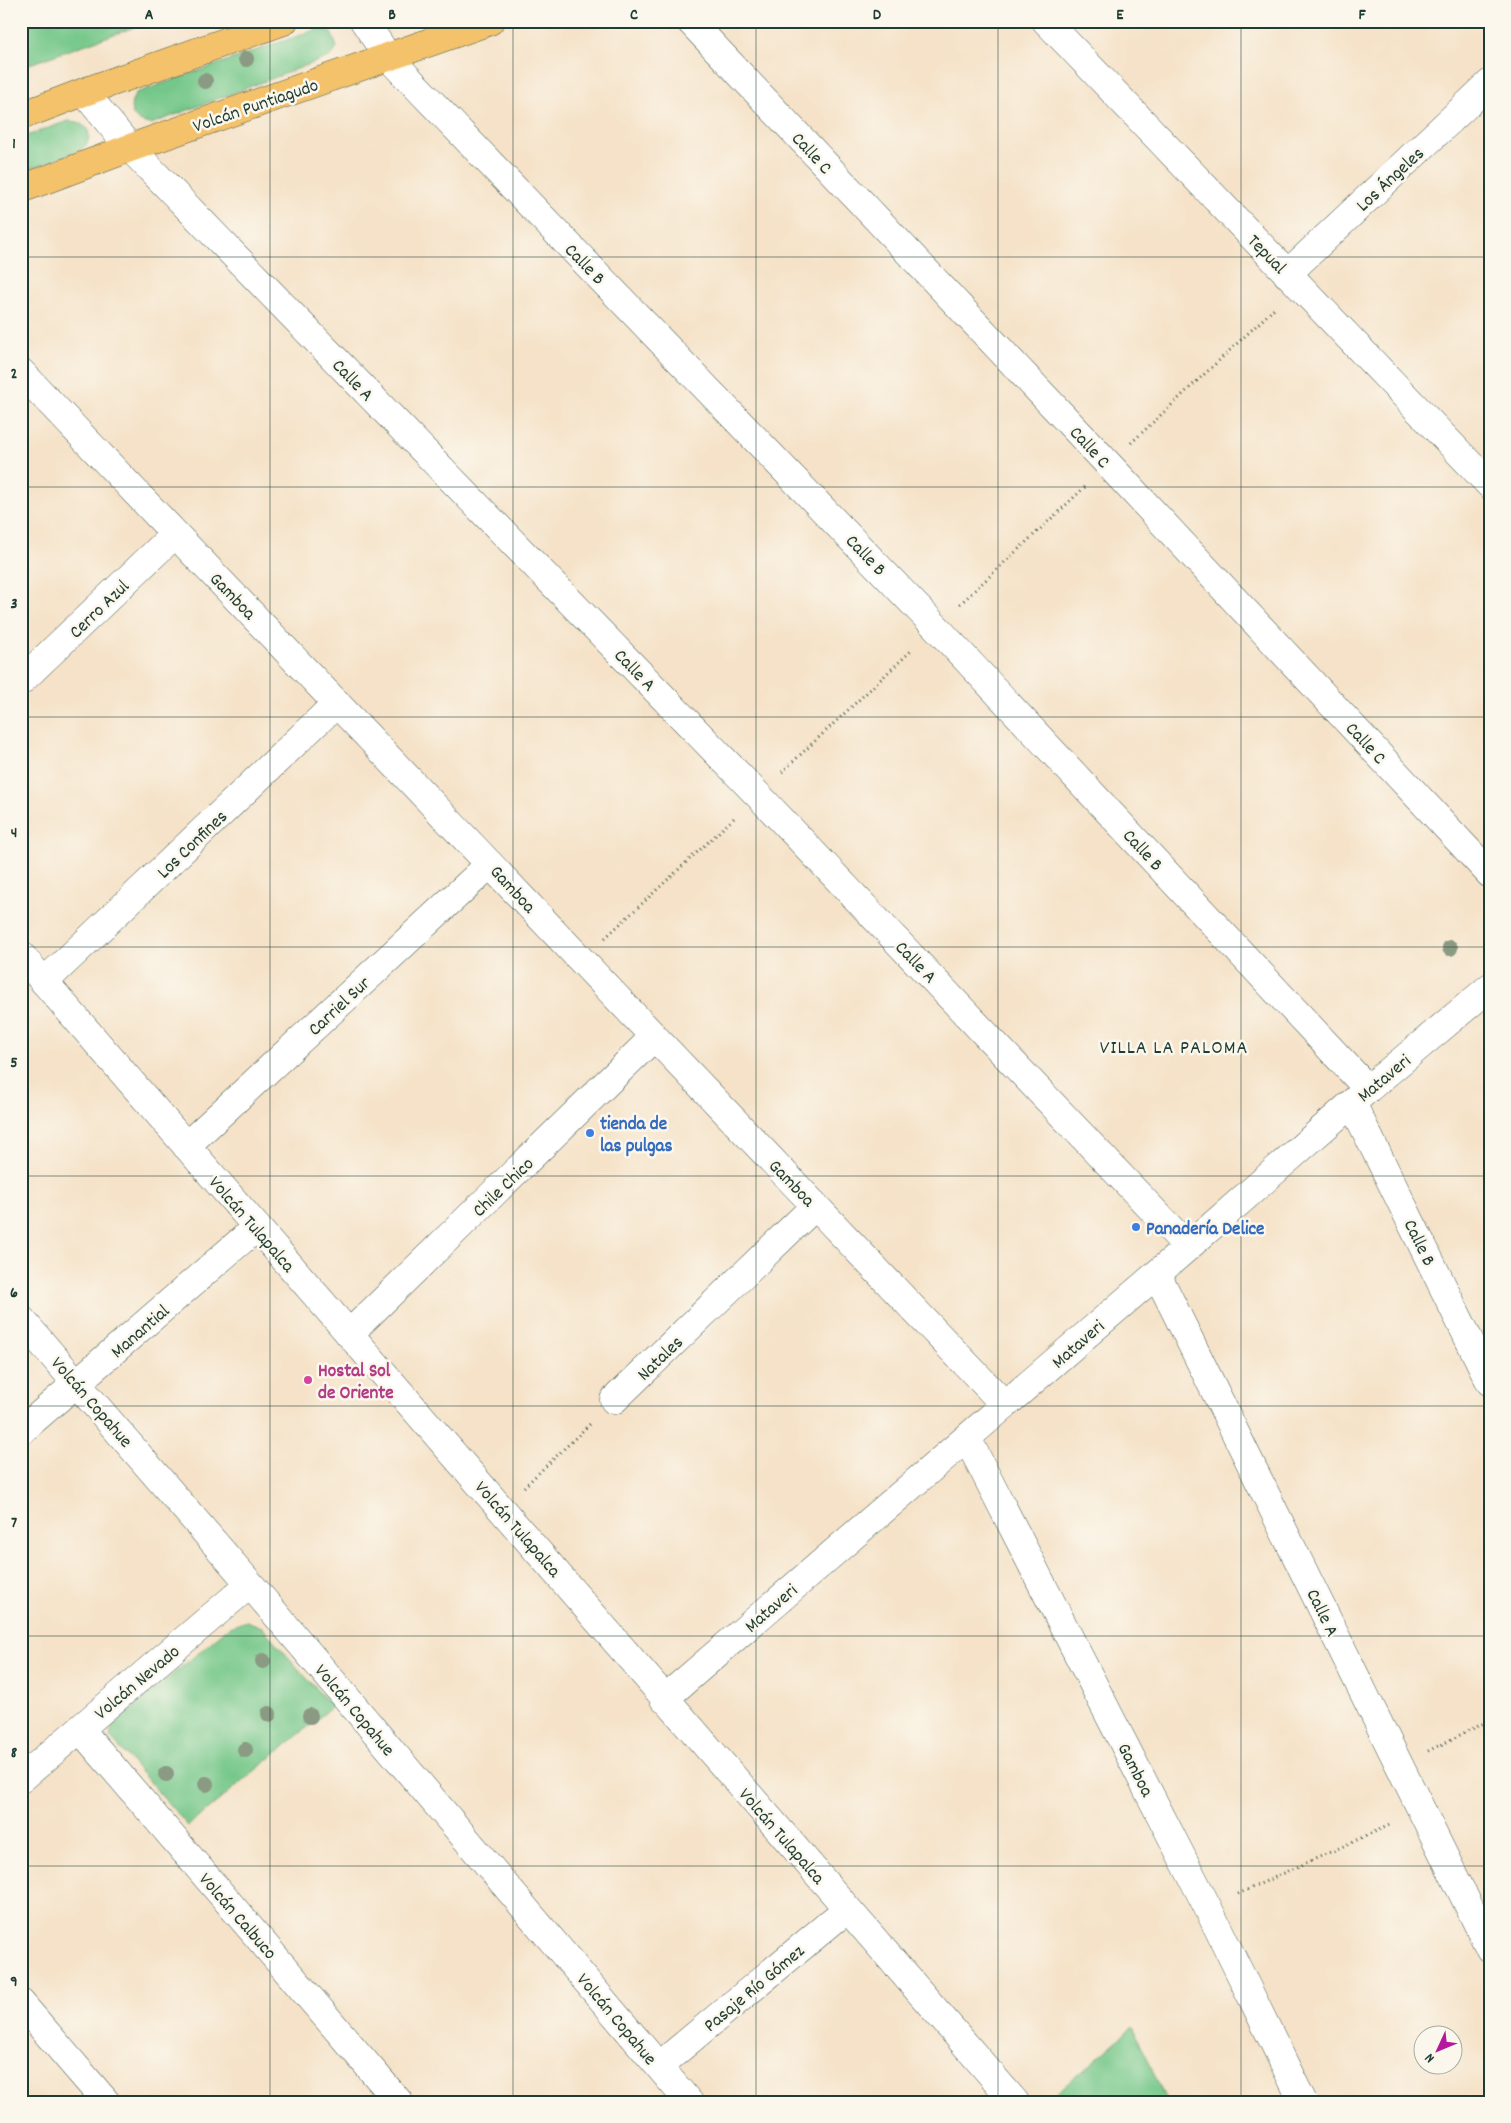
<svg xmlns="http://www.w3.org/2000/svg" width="1511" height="2123" font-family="Dekko,sans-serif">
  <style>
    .green { fill: #75c789; stroke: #4a825e }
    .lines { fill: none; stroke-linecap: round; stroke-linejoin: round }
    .minor-casing { stroke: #3f564a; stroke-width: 29 }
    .major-casing { stroke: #3f564a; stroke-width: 29 }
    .path { stroke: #3f564a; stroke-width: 3; stroke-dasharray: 1 4; stroke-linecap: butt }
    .minor { stroke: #fff; stroke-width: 28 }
    .major { stroke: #f4c26a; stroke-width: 28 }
    .tree { fill: #8b9a82 }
    .grid { fill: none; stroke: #1f3d34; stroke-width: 1; stroke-opacity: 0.55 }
    .shop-dot { fill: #3f7fe0; stroke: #fbf7ec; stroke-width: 2 }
    .hotel-dot { fill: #d1479c; stroke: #fbf7ec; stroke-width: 2 }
    .labels { text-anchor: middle; stroke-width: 5; stroke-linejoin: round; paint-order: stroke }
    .street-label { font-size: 19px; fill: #1f3d34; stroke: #fbf7ec }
    .shop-label { font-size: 19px; font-weight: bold; fill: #366cbe; stroke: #fbf7ec; text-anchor: start }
    .hotel-label { font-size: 19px; font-weight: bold; fill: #b23c85; stroke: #fbf7ec; text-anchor: start }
    .neighbourhood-label { font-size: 20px; letter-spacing: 1px; fill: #1f3d34; stroke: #fbf7ec }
    .neatline { fill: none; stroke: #1f3d34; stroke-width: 2 }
    .grid-label { font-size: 16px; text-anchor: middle; font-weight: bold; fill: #1f3d34 }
  </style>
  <rect width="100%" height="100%" fill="#fbf7ec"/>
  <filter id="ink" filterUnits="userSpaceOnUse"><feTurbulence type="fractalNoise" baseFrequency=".02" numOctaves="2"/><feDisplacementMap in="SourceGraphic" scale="10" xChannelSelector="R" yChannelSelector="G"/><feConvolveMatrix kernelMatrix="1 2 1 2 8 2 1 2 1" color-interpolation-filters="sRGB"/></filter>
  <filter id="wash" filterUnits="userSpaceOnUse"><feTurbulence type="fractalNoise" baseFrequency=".0096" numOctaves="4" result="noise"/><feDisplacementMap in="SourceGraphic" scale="20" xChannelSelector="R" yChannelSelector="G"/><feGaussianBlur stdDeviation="1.12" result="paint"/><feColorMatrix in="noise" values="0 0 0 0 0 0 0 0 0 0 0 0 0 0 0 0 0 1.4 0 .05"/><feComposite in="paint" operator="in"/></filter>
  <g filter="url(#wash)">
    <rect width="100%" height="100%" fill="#f5e2c8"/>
    <path class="green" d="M21,21H152L21,67Z
      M320,28L331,32L337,47L334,53L329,57L151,124C132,122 126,109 136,93Z
      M68,121L78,122L88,129C90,139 89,143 81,150L21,172V138Z
      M247,1621L262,1627L332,1707L188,1826L110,1737L112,1726L229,1627Z
      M1133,2027L1167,2102H1046Z"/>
  </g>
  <g filter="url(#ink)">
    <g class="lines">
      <g class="minor-casing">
        <path id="minor" d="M364,21L388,57L936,627L1368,1089
          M690,21L1109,465L1490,874
          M1046,21L1490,485
          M84,92L130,148L758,795L1188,1247
          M1287,274L1490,83
          M21,372L1005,1405
          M21,681L175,534
          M21,955L1015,2102
          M44,982L337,703
          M1352,1103L1490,1382
          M186,1146L490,864
          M1157,1274L1490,1949
          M21,1319L250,1584L689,2102
          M349,1334L654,1037
          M614,1400L815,1206
          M21,1431L257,1227
          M967,1438L1208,1908L1303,2102
          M664,1699L1188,1247L1368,1089L1490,987
          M80,1729L399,2102
          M21,1779L250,1584
          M21,2003L106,2102
          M659,2066L847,1909"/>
      </g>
      <g class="major-casing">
        <path id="major" d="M21,116L84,92L284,21
          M21,189L130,148L490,21"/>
      </g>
      <path class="path" d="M1131,443L1276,307
        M960,604L1085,487
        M782,772L912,650
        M605,938L734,818
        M524,1487L592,1422
        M1428,1751L1490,1720
        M1238,1894L1392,1824"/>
      <use href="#minor" class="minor"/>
      <use href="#major" class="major"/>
    </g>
    <g class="tree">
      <circle cx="246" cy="59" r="8"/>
      <circle cx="205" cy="81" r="8"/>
      <circle cx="1450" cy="948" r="8"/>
      <circle cx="263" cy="1661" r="8"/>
      <circle cx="269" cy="1714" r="8"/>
      <circle cx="310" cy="1716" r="8"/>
      <circle cx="245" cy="1750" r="8"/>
      <circle cx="166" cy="1774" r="8"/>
      <circle cx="206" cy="1784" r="8"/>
    </g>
  </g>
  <path class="grid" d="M270,21V2102M513,21V2102M756,21V2102M998,21V2102M1241,21V2102M21,257H1490M21,487H1490M21,717H1490M21,947H1490M21,1176H1490M21,1406H1490M21,1636H1490M21,1866H1490"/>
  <g class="shop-dot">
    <circle cx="590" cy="1133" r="5"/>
    <circle cx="1136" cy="1227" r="5"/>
  </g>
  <circle class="hotel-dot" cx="308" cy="1380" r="5"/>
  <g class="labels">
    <g class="street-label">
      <text transform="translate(255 104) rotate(-19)" y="7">Volcán Puntiagudo</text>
      <text transform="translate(813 152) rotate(47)" y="7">Calle C</text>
      <text transform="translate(1389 178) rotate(-43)" y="7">Los Ángeles</text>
      <text transform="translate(1268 253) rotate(46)" y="7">Tepual</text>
      <text transform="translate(586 263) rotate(46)" y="7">Calle B</text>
      <text transform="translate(354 379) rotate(46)" y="7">Calle A</text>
      <text transform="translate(1091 446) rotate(47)" y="7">Calle C</text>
      <text transform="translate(867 554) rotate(46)" y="7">Calle B</text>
      <text transform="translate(234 595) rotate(46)" y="7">Gamboa</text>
      <text transform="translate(98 608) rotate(-44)" y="7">Cerro Azul</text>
      <text transform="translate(636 669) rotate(46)" y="7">Calle A</text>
      <text transform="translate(1367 742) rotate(47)" y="7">Calle C</text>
      <text transform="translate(191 843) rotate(-44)" y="7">Los Confines</text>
      <text transform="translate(1144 849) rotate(47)" y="7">Calle B</text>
      <text transform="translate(514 888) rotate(47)" y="7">Gamboa</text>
      <text transform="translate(917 961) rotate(46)" y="7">Calle A</text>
      <text transform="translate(338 1005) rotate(-43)" y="7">Carriel Sur</text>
      <text transform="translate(1383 1077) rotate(-40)" y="7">Mataveri</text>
      <text transform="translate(793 1182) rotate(46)" y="7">Gamboa</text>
      <text transform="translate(502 1186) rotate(-44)" y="7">Chile Chico</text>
      <text transform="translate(253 1223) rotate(49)" y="7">Volcán Tulapalca</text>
      <text transform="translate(1421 1242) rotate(64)" y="7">Calle B</text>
      <text transform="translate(139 1330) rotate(-41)" y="7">Manantial</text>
      <text transform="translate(1077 1343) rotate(-41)" y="7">Mataveri</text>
      <text transform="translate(659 1357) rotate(-44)" y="7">Natales</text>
      <text transform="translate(93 1401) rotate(49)" y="7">Volcán Copahue</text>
      <text transform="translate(519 1528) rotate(49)" y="7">Volcán Tulapalca</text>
      <text transform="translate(770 1607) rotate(-41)" y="7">Mataveri</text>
      <text transform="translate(1324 1612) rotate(64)" y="7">Calle A</text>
      <text transform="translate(136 1681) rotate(-40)" y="7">Volcán Nevado</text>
      <text transform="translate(356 1709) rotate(50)" y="7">Volcán Copahue</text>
      <text transform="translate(1137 1769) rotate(63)" y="7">Gamboa</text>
      <text transform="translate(783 1835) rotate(49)" y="7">Volcán Tulapalca</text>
      <text transform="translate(239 1915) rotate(49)" y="7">Volcán Calbuco</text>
      <text transform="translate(753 1987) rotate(-40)" y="7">Pasaje Río Gómez</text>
      <text transform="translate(618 2018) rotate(50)" y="7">Volcán Copahue</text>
    </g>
    <g class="shop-label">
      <text x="600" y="1129">tienda de<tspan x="600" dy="22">las pulgas</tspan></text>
      <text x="1146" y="1234">Panadería Delice</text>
    </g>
    <g class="hotel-label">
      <text x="318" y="1376">Hostal Sol<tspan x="318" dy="22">de Oriente</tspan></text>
    </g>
    <g class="neighbourhood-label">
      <text x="1174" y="1053">VILLA LA PALOMA</text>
    </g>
  </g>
  <rect width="1511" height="2123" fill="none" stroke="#fbf7ec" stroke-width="55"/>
  <g transform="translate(1438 2050) rotate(226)"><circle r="24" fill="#fbf7ec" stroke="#a3ada2"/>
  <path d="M0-4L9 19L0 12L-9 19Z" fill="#b5179e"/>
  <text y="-8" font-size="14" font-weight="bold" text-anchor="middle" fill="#1f3d34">N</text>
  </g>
  <rect x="28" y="28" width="1456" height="2068" class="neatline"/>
  <g class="grid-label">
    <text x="149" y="19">A</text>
    <text x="392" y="19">B</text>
    <text x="634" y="19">C</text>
    <text x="877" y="19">D</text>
    <text x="1120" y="19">E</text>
    <text x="1362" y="19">F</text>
    <text x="14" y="148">1</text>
    <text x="14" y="378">2</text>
    <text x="14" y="608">3</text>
    <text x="14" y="837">4</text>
    <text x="14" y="1067">5</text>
    <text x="14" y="1297">6</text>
    <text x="14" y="1527">7</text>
    <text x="14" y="1757">8</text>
    <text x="14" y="1986">9</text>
  </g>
</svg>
